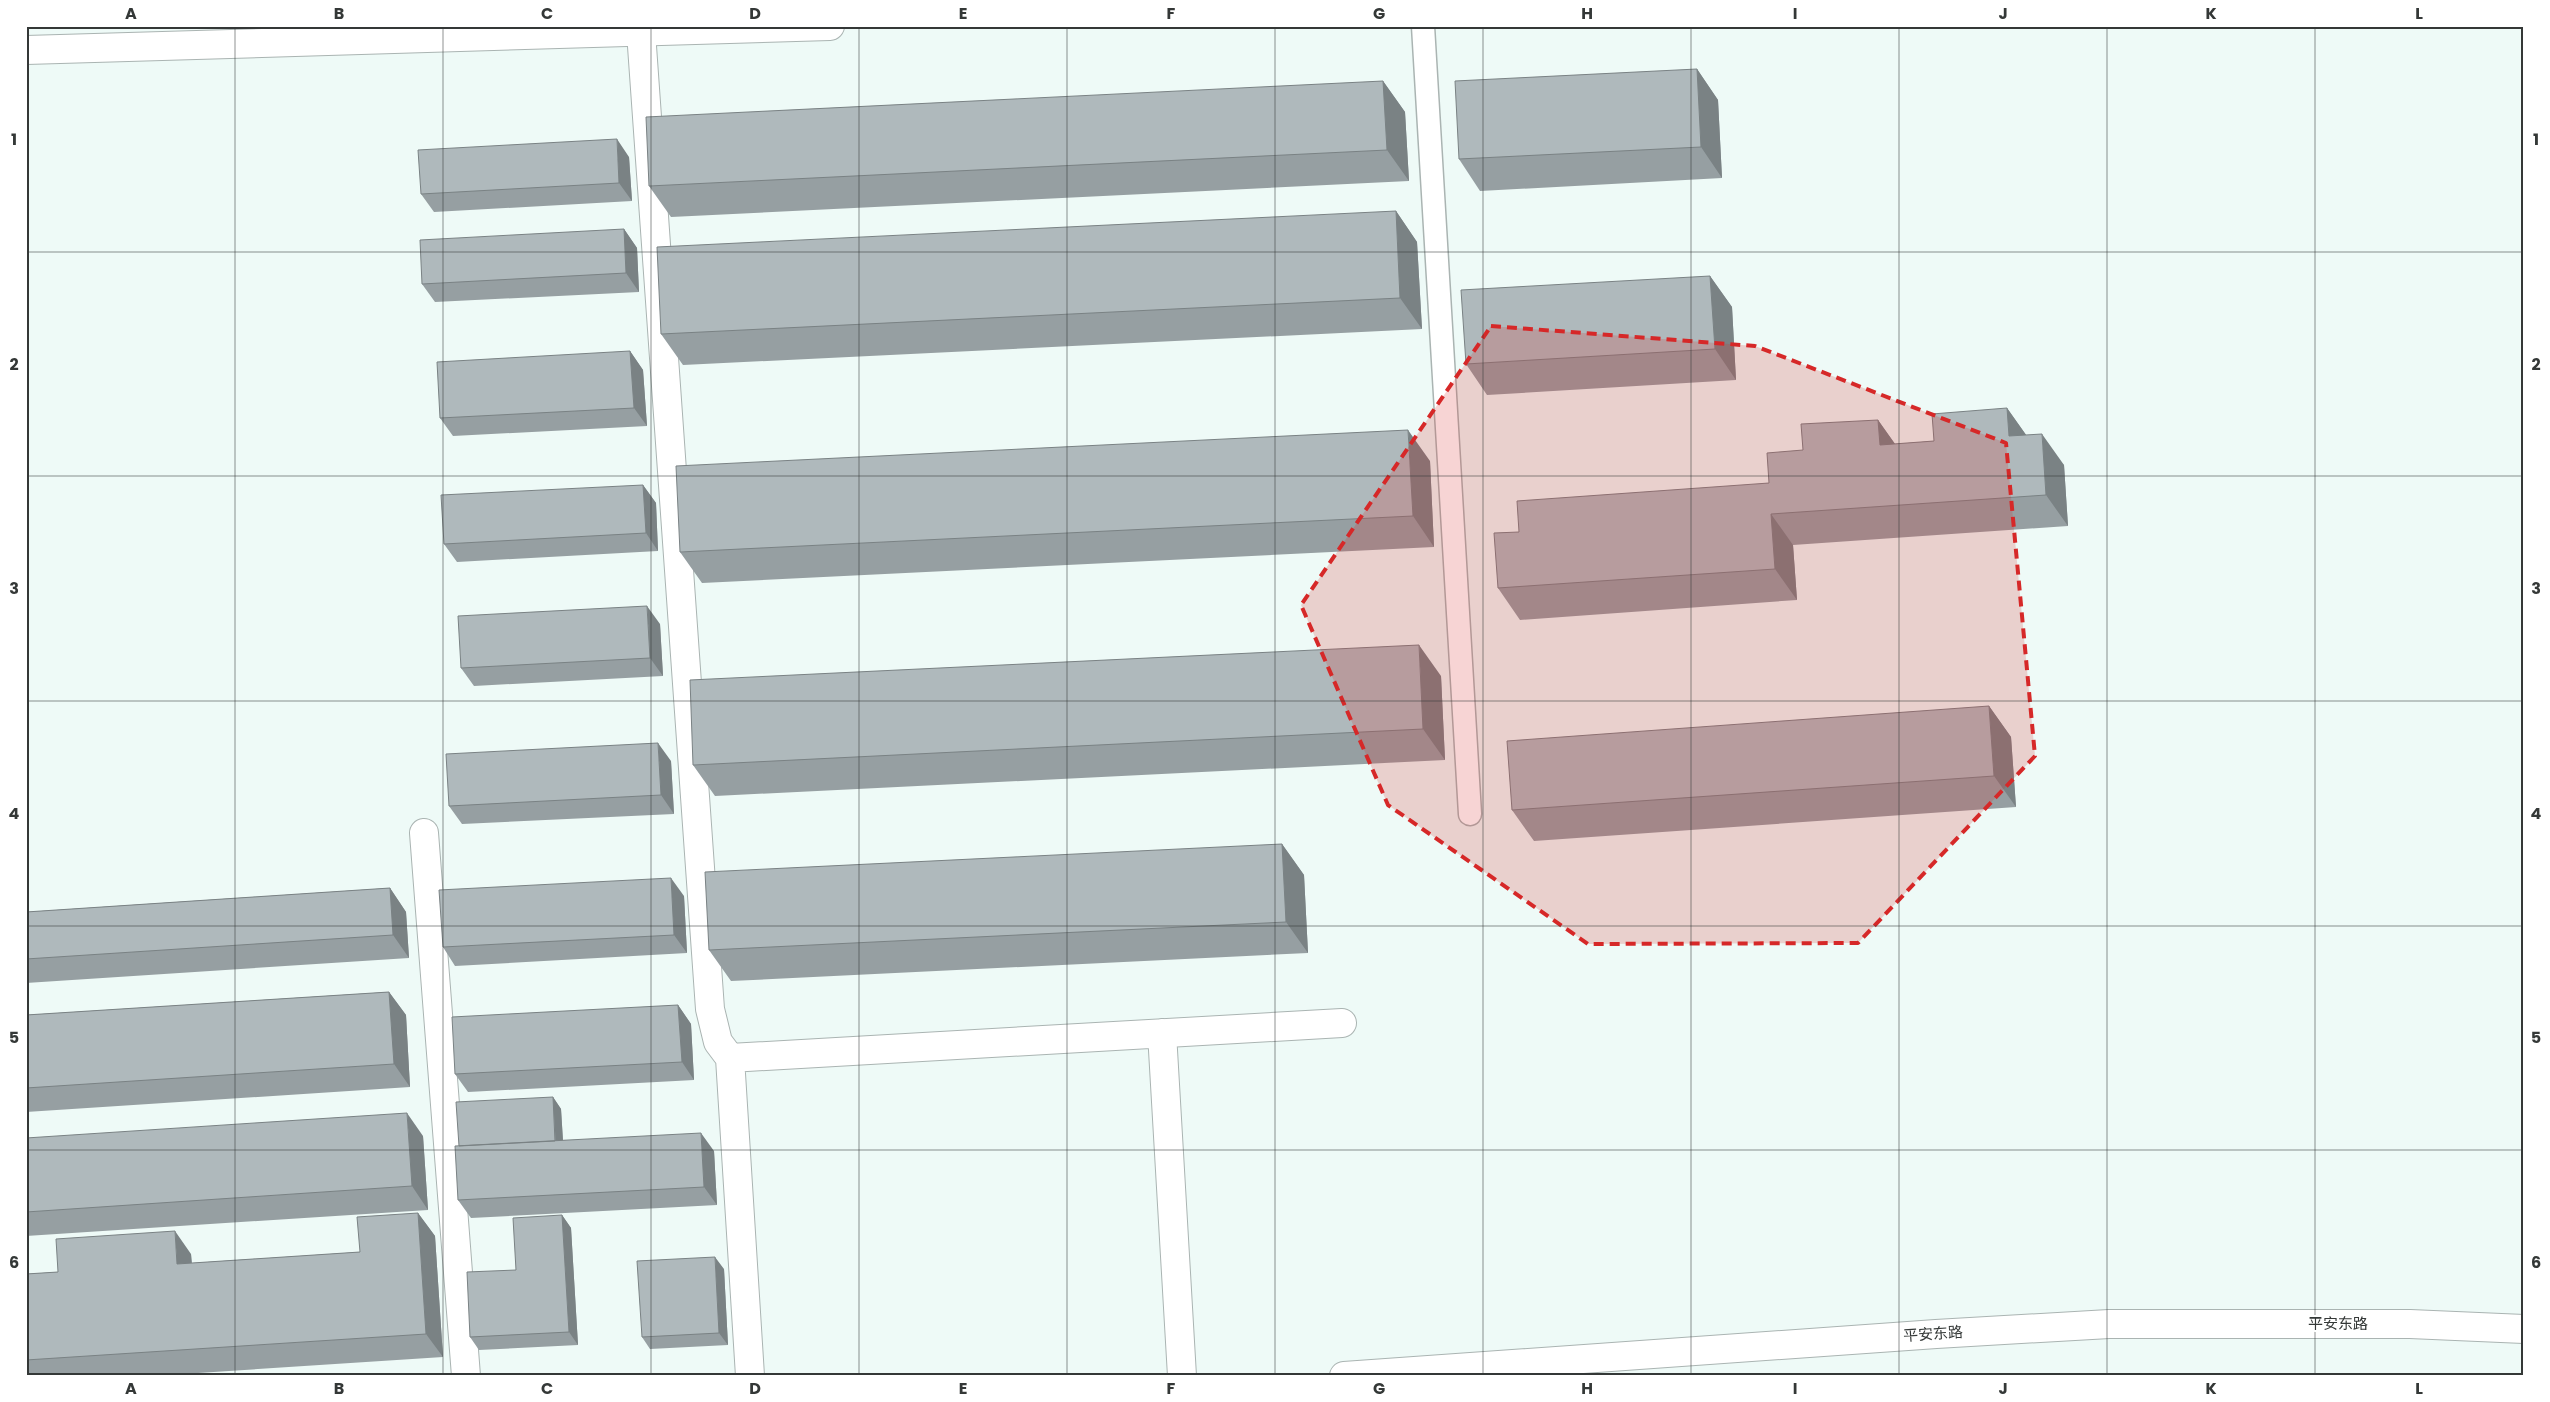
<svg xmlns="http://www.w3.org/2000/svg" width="2550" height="1402" font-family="Poppins,'Noto Sans SC',sans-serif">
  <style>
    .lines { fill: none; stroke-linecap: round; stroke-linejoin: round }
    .lane-casing { stroke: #aab4b2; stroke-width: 25 }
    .street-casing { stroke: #aab4b2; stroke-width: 30 }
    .secondary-casing { stroke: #aab4b2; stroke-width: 30 }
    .lane { stroke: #fff; stroke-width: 22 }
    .street { stroke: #fff; stroke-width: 28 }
    .secondary { stroke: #fff; stroke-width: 28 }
    .wall { fill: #969fa2 }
    .shaded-wall { fill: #7a8284 }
    .building { fill: #afb9bc; stroke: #7a8284 }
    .marked { fill: #d62828; fill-opacity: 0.2; stroke: #d62828; stroke-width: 4; stroke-dasharray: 10 6; stroke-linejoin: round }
    .grid { fill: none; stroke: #343837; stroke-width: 1; stroke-opacity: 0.55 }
    .labels { text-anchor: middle; stroke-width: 4; stroke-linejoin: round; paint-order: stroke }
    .street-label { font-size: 15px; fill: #343837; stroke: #fff }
    .neatline { fill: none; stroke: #343837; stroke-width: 2 }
    .grid-label { font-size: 16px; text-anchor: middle; font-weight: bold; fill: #343837 }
  </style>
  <rect width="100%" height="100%" fill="#eefaf7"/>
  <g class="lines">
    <g class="lane-casing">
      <path id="lane" d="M1423,26L1470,814"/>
    </g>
    <g class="street-casing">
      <path id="street" d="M641,32L710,1009L718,1042L730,1058
        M424,833L466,1376
        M1162,1033L1182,1376
        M750,1376L730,1058L1342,1023"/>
    </g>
    <g class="secondary-casing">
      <path id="secondary" d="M26,50L830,26
        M1344,1376L1936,1334L2109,1324H2410L2524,1329"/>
    </g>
    <use href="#lane" class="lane"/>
    <use href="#street" class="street"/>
    <use href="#secondary" class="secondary"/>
  </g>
  <path class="wall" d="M1697,69L1718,100L1722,178L1480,191L1459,159Z
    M1383,81L1405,112L1409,181L671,217L649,186Z
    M629,157L632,201L434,212L421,194Z
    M1396,211L1417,242L1422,329L683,365L661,334Z
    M624,229L637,248L639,292L435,302L422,284Z
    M1710,276L1732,307L1736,380L1487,395L1466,364Z
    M630,351L643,370L647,426L453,436L440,418Z
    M2007,408L2026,435L2064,465L2068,526L1793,545L1797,600L1520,620L1498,588L1519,532L1769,483L1803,450L1878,420L1895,444L1934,441Z
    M1430,461L1434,547L702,583L680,552Z
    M643,485L656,503L658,551L457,562L444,544Z
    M660,624L663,676L474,686L461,668Z
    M1441,676L1445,760L715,796L693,765Z
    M1989,706L2011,737L2016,807L1534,841L1512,810Z
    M671,761L674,814L462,824L449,806Z
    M1282,844L1304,875L1308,953L731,981L709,950Z
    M390,888L406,912L409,958L26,983V912Z
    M684,896L687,953L455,966L443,947Z
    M389,992L406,1015L410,1087L26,1112V1015Z
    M678,1005L691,1024L694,1080L468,1092L455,1074Z
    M553,1097L561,1109L563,1140L714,1151L717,1205L471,1218L458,1200Z
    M423,1136L428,1210L26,1236V1138Z
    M418,1213L435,1236L443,1357L152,1376H26V1274L58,1272L191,1254L192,1263L360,1252Z
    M562,1215L571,1228L578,1345L479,1350L470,1337L516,1270Z
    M724,1269L728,1345L650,1349L642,1337Z"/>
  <path class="shaded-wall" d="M1697,69L1718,100L1722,178L1701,147Z
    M1383,81L1405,112L1409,181L1387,150Z
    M617,139L629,157L632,201L619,183Z
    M1396,211L1417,242L1422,329L1400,298Z
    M624,229L637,248L639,292L626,273Z
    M1710,276L1732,307L1736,380L1715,349Z
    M630,351L643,370L647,426L634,408Z
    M2007,408L2029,439L2009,436Z
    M1878,420L1900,451L1880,445Z
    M1408,430L1430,461L1434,547L1413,516Z
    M2042,434L2064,465L2068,526L2046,495Z
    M643,485L656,503L658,551L646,533Z
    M1771,514L1793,545L1797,600L1775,569Z
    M647,606L660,624L663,676L650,658Z
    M1419,645L1441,676L1445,760L1423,729Z
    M1989,706L2011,737L2016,807L1994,776Z
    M658,743L671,761L674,814L661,795Z
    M1282,844L1304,875L1308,953L1286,922Z
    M671,878L684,896L687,953L674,935Z
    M390,888L406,912L409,958L393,935Z
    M389,992L406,1015L410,1087L394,1064Z
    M678,1005L691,1024L694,1080L682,1062Z
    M553,1097L561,1109L564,1159L556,1147Z
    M407,1113L423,1136L428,1210L412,1186Z
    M701,1133L714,1151L717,1205L704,1187Z
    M418,1213L435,1236L443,1357L426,1334Z
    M562,1215L571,1228L578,1345L569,1332Z
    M175,1231L191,1254L193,1287L177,1264Z
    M715,1257L724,1269L728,1345L719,1333Z"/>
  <path class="building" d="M1697,69L1701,147L1459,159L1455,81Z
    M1383,81L1387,150L649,186L646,117Z
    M617,139L619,183L421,194L418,150Z
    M1396,211L1400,298L661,334L657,247Z
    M624,229L626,273L422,284L420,240Z
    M1710,276L1715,349L1466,364L1461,290Z
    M630,351L634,408L440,418L437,362Z
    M2007,408L2009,436L2042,434L2046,495L1771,514L1775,569L1498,588L1494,533L1519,532L1517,501L1769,483L1767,453L1803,450L1801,424L1878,420L1880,445L1934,441L1932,414Z
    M1408,430L1413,516L680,552L676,466Z
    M643,485L646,533L444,544L441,495Z
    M647,606L650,658L461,668L458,616Z
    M1419,645L1423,729L693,765L690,680Z
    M1989,706L1994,776L1512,810L1507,741Z
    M658,743L661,795L449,806L446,754Z
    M1282,844L1286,922L709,950L705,872Z
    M671,878L674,935L443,947L439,890Z
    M390,888L393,935L26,959V912Z
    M389,992L394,1064L26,1088V1015Z
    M678,1005L682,1062L455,1074L452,1017Z
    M553,1097L555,1141L459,1146L456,1102Z
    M407,1113L412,1186L26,1212V1138Z
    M701,1133L704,1187L458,1200L455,1146Z
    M418,1213L426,1334L26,1360V1274L58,1272L56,1239L175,1231L177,1264L360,1252L357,1217Z
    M562,1215L569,1332L470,1337L467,1272L516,1270L513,1218Z
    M715,1257L719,1333L642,1337L637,1261Z"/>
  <path class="marked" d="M1491,326L1755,346L2006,443L2035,756L1858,943L1588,944L1388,805L1301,605Z"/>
  <path class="grid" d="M235,26V1376M443,26V1376M651,26V1376M859,26V1376M1067,26V1376M1275,26V1376M1483,26V1376M1691,26V1376M1899,26V1376M2107,26V1376M2315,26V1376M26,252H2524M26,476H2524M26,701H2524M26,926H2524M26,1150H2524"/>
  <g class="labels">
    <g class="street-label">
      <text x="2338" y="1329">平安东路</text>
      <text transform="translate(1933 1334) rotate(-4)" y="5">平安东路</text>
    </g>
  </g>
  <rect width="2550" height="1402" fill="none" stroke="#ffffff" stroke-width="55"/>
  <rect x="28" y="28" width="2494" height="1346" class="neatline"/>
  <g class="grid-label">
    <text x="131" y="19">A</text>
    <text x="339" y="19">B</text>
    <text x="547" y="19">C</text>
    <text x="755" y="19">D</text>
    <text x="963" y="19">E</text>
    <text x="1171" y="19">F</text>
    <text x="1379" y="19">G</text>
    <text x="1587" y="19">H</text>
    <text x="1795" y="19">I</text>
    <text x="2003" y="19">J</text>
    <text x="2211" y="19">K</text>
    <text x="2419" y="19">L</text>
    <text x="14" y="145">1</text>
    <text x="2536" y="145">1</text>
    <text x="14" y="370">2</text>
    <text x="2536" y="370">2</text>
    <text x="14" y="594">3</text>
    <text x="2536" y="594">3</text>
    <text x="14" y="819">4</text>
    <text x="2536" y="819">4</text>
    <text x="14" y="1043">5</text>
    <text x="2536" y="1043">5</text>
    <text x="14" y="1268">6</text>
    <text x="2536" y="1268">6</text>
    <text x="131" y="1394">A</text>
    <text x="339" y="1394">B</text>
    <text x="547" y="1394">C</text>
    <text x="755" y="1394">D</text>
    <text x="963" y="1394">E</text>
    <text x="1171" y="1394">F</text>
    <text x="1379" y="1394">G</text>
    <text x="1587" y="1394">H</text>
    <text x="1795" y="1394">I</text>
    <text x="2003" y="1394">J</text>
    <text x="2211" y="1394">K</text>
    <text x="2419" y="1394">L</text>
  </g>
</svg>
